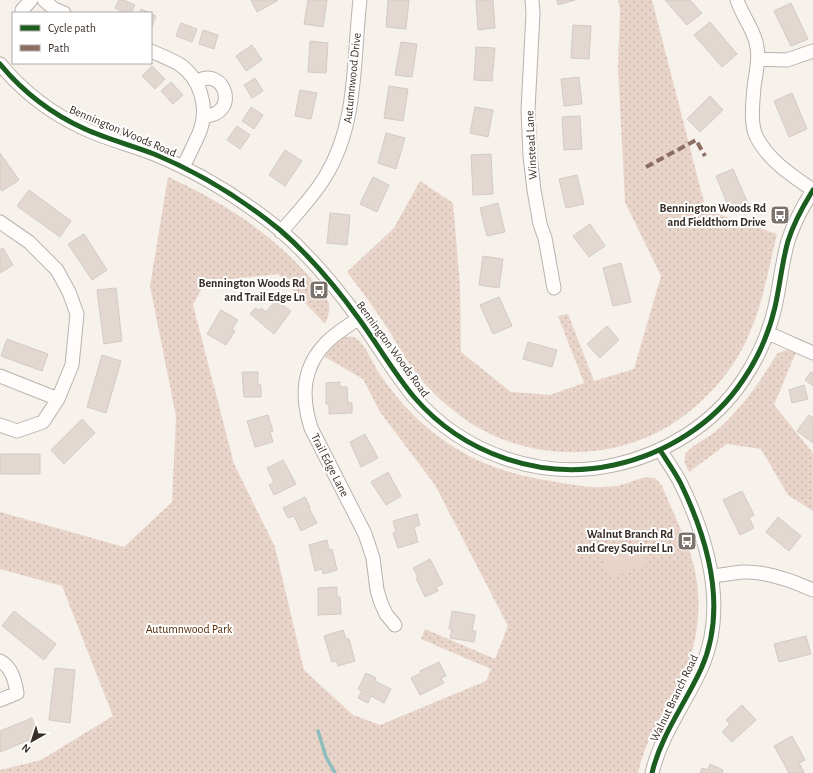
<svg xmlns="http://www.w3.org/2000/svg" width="813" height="773" font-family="'Alegreya Sans',sans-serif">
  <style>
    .park { fill: url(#park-dots) }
    .pitch { fill: #e8d4c8 }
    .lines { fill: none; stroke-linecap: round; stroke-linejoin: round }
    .stream { stroke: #8ebdbe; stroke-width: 3.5 }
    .building { fill: #e2d8d1; stroke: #d3cac5 }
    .minor-casing { stroke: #b9b1ac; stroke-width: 15 }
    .minor { stroke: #fefdfc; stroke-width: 13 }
    .quiet { stroke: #8d6e63; stroke-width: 4; stroke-dasharray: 8 4; stroke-linecap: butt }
    .cycleway-casing { stroke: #fff; stroke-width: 8 }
    .cycleway { stroke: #1b5e20; stroke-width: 5 }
    .labels { text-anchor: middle; stroke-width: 4; stroke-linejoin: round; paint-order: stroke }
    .street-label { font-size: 12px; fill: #3a2f28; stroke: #fff }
    .poi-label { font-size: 12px; font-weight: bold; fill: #3a2f28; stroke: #fff; text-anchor: end }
    .park-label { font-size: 12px; fill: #582b06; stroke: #fff }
  </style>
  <defs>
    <pattern id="park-dots" width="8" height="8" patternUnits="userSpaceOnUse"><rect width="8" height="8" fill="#e8d4c8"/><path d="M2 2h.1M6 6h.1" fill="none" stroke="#c8b6ac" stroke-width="1.8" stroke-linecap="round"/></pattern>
  </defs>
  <rect width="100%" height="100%" fill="#f7f1ec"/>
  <path class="park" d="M618,0H652L706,210L777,234C767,276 760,320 737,358C716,392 682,423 645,438C582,464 505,454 453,410C437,398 423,383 411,366C399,349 390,330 377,313C368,299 357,285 347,272L394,228L420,181L453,203L460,285L461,352L511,392L550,395L584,383L558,316L568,314L594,381L634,369L661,276L625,202L618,67L620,10Z
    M168,177C222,201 273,234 311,279C317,286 325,293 328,301C331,309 328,317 325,324L278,274L205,282L193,305L234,464L275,547L304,670L353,715L380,725L486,681L491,669L421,639L425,629L495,659L508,626L435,485L380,412L363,379L325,357C332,348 340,334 353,337C365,341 372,363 379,373C400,404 425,430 457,449C490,469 525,478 563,483C576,485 589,488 602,487C607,487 613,486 617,486C627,484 643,475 653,478C657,479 659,482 662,486C671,508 682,530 690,553C706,598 698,650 677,691C672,702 663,712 658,722C649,738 642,755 638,773H0V770L41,760L113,716L62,586L0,569V512L124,547L172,502L176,416L150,286Z
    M787,350L796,352L774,405L813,453V511L788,495L761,449L727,444L689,472C686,466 682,459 687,452C694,444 706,439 715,432C740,410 758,385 775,357L778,353Z"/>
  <path class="pitch" d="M640,541L648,565L608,578L600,553Z"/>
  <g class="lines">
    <path class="stream" d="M318,731L326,757L335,773"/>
  </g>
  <path class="building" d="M119,0H124L135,5L131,13H125L115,8Z
    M251,0H277V1L257,12Z
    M308,0H327L323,27L304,24Z
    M388,0H409L406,29L386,27Z
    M476,0H493L495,28L478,30Z
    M557,0H575L558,5Z
    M665,0H690L702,13L687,25Z
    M791,3L808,39L791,46L774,11Z
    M141,9L150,13H139Z
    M151,14L156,16L151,29Z
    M710,22L737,54L722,67L694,35Z
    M181,23L197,29L192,42L176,36Z
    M573,25L591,26L589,59L571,58Z
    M203,30L218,35L214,49L199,44Z
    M310,41L328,43L326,73L308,72Z
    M401,42L417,44L412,77L395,75Z
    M252,45L262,60L246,71L236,56Z
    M476,47L495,48L492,81L474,80Z
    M152,66L165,79L155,89L142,76Z
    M579,77L582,104L564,106L561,79Z
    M255,78L263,91L252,98L244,85Z
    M171,82L183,95L173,104L161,91Z
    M389,86L408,89L403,121L384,118Z
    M300,90L317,93L311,119L295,116Z
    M792,93L807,129L789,137L774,101Z
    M710,96L723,110L700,132L687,119Z
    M251,107L263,115L254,129L242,121Z
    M475,107L493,110L488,137L470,133Z
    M580,116L582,149L564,150L562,117Z
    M237,126L250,135L240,149L227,140Z
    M386,133L405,138L396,169L378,163Z
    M285,150L302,161L285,186L269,175Z
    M0,153L19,180L2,191L0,188Z
    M491,154L493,194L473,195L471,155Z
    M733,169L749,206L731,213L716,176Z
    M577,175L584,204L566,208L559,179Z
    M373,177L389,185L377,212L360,204Z
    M29,190L71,221L60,237L17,206Z
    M498,203L505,232L487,236L480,208Z
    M330,213L350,215L347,245L327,243Z
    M590,224L605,246L589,257L573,236Z
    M84,234L107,270L92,280L68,244Z
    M3,248L13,265L0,273V250Z
    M483,256L503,259L499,288L479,285Z
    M621,263L631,302L613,306L603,268Z
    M116,288L122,341L104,344L97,290Z
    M499,297L512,326L493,334L480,305Z
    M276,300L291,311L274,334L250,314L255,308L259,310L261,308L266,312Z
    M221,310L238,320L232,329L235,331L226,345L207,334Z
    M607,326L619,340L600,358L587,344Z
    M7,339L48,354L42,371L1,356Z
    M528,342L557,350L552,367L523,359Z
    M102,355L121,361L106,413L87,407Z
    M242,372H258V385H261V397H244Z
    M811,372L813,373V386L805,380Z
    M340,382V387H347L348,403H352V413L329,414V404H326V383Z
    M804,385L808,399L792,403L789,390Z
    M268,415L273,431L270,432L273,442L255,447L247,421Z
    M809,415L813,418V443L797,431Z
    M82,419L95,433L64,464L51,450Z
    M365,434L378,458L361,467L350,442Z
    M0,454H40V474H0Z
    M283,460L296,484L274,495L269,485L274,482L267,468Z
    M388,472L401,496L386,505L371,482Z
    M742,491L754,515L749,518L754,528L740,535L723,500Z
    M305,497L310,507L309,508L317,523L301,531L294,516L288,518L283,508Z
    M417,514L420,525L414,527L418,542L398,548L393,533L396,532L393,521Z
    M778,517L801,536L789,551L766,532Z
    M327,540L329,550L332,549L337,570L323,574L322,569L315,571L309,545Z
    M430,559L443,584L436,587L438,591L425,597L416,578L418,577L413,568Z
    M337,587V597H340L341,614L318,615V588Z
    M14,611L56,644L44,660L2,626Z
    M452,611L475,615L472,631H476L474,642L450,638L452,629H449Z
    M343,630L346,639H349L355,661L338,666L337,661L332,662L324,636Z
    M806,636L811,654L779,662L774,644Z
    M439,662L446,676L441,678L444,683L420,695L411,678L421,673L420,671Z
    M55,668L75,670L70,723L49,720Z
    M366,673L376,678L375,681L391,689L384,703L371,696L368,703L358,698L362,691L358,689Z
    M742,705L756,720L732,742L722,732L730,724L726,720Z
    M32,718L39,736L0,752V731Z
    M792,736L805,760L799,763L804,772L801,773H789L774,746Z
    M710,764L723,770L722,773H700L702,768L708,770Z"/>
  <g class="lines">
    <g class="minor-casing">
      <path id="minor" d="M44,0L54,9L64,13
        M532,0L533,13L528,110L530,156L534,190L540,224L545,238L554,288
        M737,0C742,15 752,27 756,42C760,57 756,72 754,87C753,102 750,122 756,136C768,160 791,175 813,190
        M22,10L31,0
        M151,51C160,55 170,59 179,64C200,78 209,107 200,131C195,143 189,155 183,167
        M758,59L787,60L813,51
        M0,64C23,92 52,114 85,129C107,139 131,145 154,154C200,173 242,199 280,230C310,256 336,287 359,319C378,345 394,373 414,397C463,454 541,481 614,465C665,454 714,424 743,380C758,358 769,333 775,307C780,285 782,262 788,241C794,222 803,206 813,190
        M196,82C225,64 241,116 203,116
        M0,222L29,242L57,270L69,292L77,314L72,365L58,399L43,422L17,431L0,425
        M281,232C296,214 313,197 325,177C358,124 353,60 360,0
        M359,318C348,326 336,333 327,342C302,367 301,396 311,428L365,534L373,558L377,590L381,603L386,614L395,625
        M768,333L813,353
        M0,376L58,399
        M712,576C722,575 733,573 743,572C766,571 793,581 813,590
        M0,661C12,667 15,681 17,693L0,700
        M652,773C661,735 685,704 701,669C728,609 708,540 681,484C675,472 667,461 660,450"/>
    </g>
    <use href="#minor" class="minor"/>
    <path class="quiet" d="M646,167L696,140L705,156"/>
    <g class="cycleway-casing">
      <path id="cycleway" d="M0,64C23,92 52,114 85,129C107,139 131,145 154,154C200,173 242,199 280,230C310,256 336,287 359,319C378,345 394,373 414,397C463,454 541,481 614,465C665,454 714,424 743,380C758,358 769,333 775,307C780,285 782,262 788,241C794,222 803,206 813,190
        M652,773C661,735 685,704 701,669C728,609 708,540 681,484C675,472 667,461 660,450"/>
    </g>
    <use href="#cycleway" class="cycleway"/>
  </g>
  <defs>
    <g id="bus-square" transform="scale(1)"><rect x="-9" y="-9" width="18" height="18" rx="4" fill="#7c736d" stroke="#fff"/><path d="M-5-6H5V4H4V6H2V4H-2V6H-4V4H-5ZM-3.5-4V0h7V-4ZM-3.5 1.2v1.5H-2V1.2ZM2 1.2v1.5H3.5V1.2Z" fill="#fff"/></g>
  </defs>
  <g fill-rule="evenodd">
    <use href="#bus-square" x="780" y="215"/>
    <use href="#bus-square" x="319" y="290"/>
    <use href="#bus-square" x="687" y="541"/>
  </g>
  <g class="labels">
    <g class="street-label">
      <text transform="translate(352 78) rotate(-84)" y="4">Autumnwood Drive</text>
      <text transform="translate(123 131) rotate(23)" y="4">Bennington Woods Road</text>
      <text transform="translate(531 145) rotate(-93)" y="4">Winstead Lane</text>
      <text transform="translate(393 349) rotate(54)" y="4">Bennington Woods Road</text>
      <text transform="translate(330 465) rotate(63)" y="4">Trail Edge Lane</text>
      <text transform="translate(674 698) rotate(-64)" y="4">Walnut Branch Road</text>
    </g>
    <g class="poi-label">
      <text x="766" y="212">Bennington Woods Rd<tspan x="766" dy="14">and Fieldthorn Drive</tspan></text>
      <text x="305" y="287">Bennington Woods Rd<tspan x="305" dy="14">and Trail Edge Ln</tspan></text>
      <text x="673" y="538">Walnut Branch Rd<tspan x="673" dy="14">and Grey Squirrel Ln</tspan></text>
    </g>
    <g class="park-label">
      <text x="189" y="633">Autumnwood Park</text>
    </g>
  </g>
  <rect x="12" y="12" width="140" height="52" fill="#ffffff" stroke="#b0aca9"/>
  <rect x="20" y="25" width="20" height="6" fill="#1b5e20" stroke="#b0aca9"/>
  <text x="48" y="32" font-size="12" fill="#3a2f28">Cycle path</text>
  <rect x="20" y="45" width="20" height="6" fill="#8d6e63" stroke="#b0aca9"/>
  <text x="48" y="52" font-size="12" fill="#3a2f28">Path</text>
  <g transform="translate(32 741) rotate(219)" stroke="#ffffff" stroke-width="3" paint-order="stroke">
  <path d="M0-3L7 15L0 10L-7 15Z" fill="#3a2f28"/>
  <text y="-6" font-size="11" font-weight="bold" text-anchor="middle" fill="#3a2f28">N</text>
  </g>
</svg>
